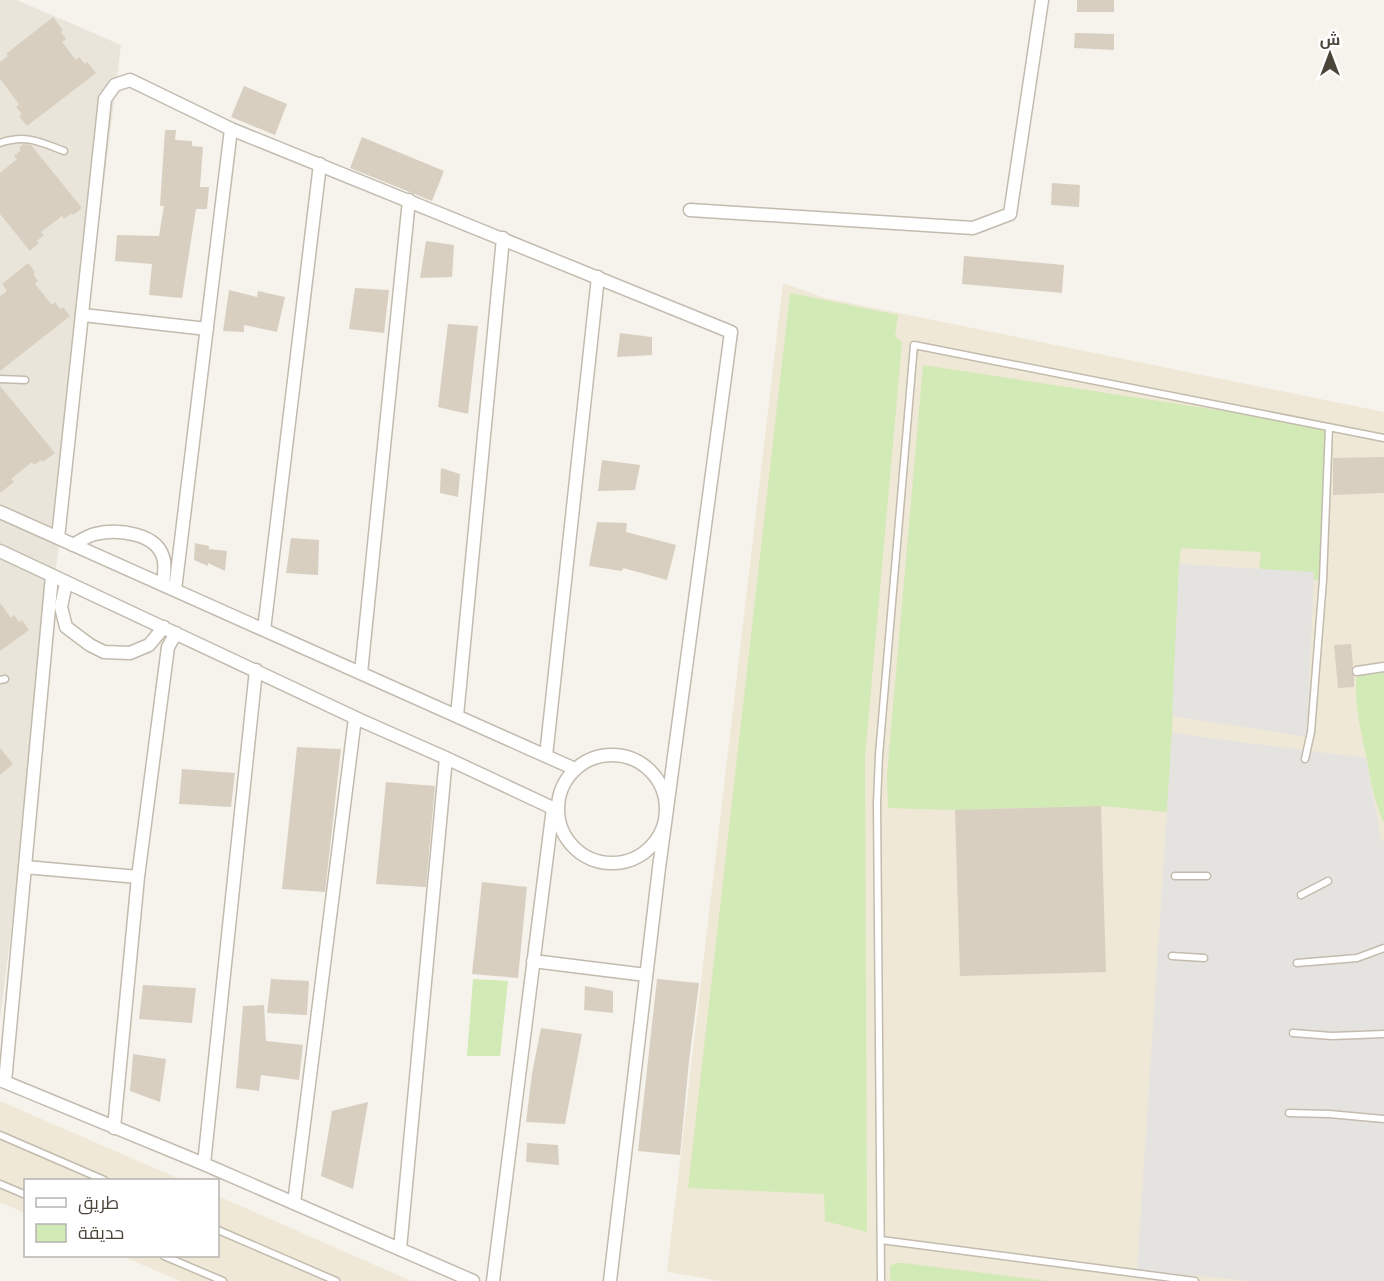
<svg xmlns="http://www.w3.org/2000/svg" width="1384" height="1281" font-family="'Nunito Sans',Cairo,sans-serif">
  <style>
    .residential { fill: #eae5da }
    .education { fill: #efe8d6 }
    .green { fill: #d2eab5 }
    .parking { fill: #e5e3e0 }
    .building { fill: #d8cfc1 }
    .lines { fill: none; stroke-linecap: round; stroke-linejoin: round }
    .service-casing { stroke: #c2bbae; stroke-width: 9 }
    .pedestrian-casing { stroke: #c2bbae; stroke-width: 11 }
    .minor-casing { stroke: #c2bbae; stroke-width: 15 }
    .service { stroke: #fff; stroke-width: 6 }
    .pedestrian { stroke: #fff; stroke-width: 8 }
    .minor { stroke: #fff; stroke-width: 12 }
  </style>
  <rect width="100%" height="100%" fill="#f6f3ec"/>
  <path class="residential" d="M0,0H17L121,45L0,1020Z"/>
  <path class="education" d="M783,283L825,298L1384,412V1281H721L667,1272Z
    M0,1101L182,1180H26L25,1213L0,1202Z
    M218,1196L411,1281H180L122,1256H218Z"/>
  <path class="green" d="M790,293L898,315L895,336L902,342L865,757L867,1232L825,1221L824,1194L688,1188Z
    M923,365L1329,427L1323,580L1258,577L1261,552L1181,548L1179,564L1172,733L1167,812L1101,806L955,810L888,808L887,775Z
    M1384,667V823C1374,801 1370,778 1366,755C1360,726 1353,700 1357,671Z
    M473,979L508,981L500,1056H467Z
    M895,1263H903L1049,1281H890V1266Z"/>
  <path class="parking" d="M1179,564L1314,572L1307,737L1172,716Z
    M1172,733L1366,758L1381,839L1384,844V1281H1252L1137,1270Z"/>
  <path class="building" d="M1077,0H1114V12H1077Z
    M53,17L63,30L61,32L66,39L62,42L76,60L79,57L85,64L87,62L96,73L27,126L19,116L22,114L16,107L19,104L0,79V62L8,56L6,54Z
    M1075,33L1114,34V50L1074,48Z
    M244,86L287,104L275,135L231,117Z
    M165,130H176L175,140L192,141V146L203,147L200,187H209L207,209H196L182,298L149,295L152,264L115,261L117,235L159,236L164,206H160Z
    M362,137L444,171L432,201L350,168Z
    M23,144L31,145L82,208L73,215L72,213L64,219L62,216L41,232L44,235L37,241L39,243L30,251L0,214V173L17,159L14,156L21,150L19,148Z
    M1052,183L1080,185L1079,207L1051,205Z
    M426,241L454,245L452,277L420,278Z
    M964,256L1064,265L1062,293L962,284Z
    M28,263L35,272L33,274L38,281L35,284L52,305L55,302L60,309L63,307L70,316L0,371V296L7,291L2,284Z
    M355,288L389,290L384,333L349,329Z
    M229,290L257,297L258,291L285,297L277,332L244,325V332L223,331Z
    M448,324L478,326L468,414L438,407Z
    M620,333L652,337V355L617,357Z
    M0,386L55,453L43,462L41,460L34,465L32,462L11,479L14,482L0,493Z
    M1384,457V493L1333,495V458Z
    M602,460L640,465L635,490L598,491Z
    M441,468L460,474L458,497L440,493Z
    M597,522L627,523L626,532L676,545L667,580L623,568L622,571L589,566Z
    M291,538L319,540L318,575L286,573Z
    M195,543L209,546V549L227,551L225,571L208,563V566L194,560Z
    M0,603L11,618L14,615L19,622L22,620L29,630L0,651Z
    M1351,644L1353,666L1351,671L1354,676V687L1338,688L1334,645Z
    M297,747L341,749L325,892L282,889Z
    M0,748L13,764L0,775Z
    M182,769L235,773L231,807L179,804Z
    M386,782L435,786L426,887L376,884Z
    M1101,806L1106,972L960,976L955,810Z
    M482,882L527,887L518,978L472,974Z
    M271,979L309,981L307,1015L267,1013Z
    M657,979L699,983L689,1061L680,1155L638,1151Z
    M143,985L196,988L192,1023L139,1019Z
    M585,986L613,991V1013L584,1010Z
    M264,1005L266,1041L303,1045L299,1080L261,1075L259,1091L236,1088L243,1006Z
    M541,1028L582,1034L565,1124L526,1122L532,1074Z
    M133,1054L166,1059L160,1102L130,1091Z
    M368,1102L353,1189L321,1176L332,1111Z
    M527,1143L558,1145L559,1165L526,1162Z"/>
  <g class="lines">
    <g class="service-casing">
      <path id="service" d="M0,143C26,134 40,142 64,151
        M0,379L25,380
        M0,680L5,679
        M1305,759L1311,732L1323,580L1329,427
        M1175,876H1207
        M1301,895L1328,881
        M1172,956L1204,958
        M1297,963L1357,958L1384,948
        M1293,1033L1332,1036L1384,1034
        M1289,1113L1329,1114L1384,1119
        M0,1135L104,1180
        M0,1184L26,1195
        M218,1230L336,1281
        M881,1240L1195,1281
        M164,1256L223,1281
        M881,1281L877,803L879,755L914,345L1384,438"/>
    </g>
    <g class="pedestrian-casing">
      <path id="pedestrian" d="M1357,671L1384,667"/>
    </g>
    <g class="minor-casing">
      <path id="minor" d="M690,210L973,228L1010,214L1042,0
        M83,315L207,329
        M0,512L575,769
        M58,538L105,99L115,85L130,80L231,129L731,332L659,868L610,1281
        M73,545C80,541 87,536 95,534C117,529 159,532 164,561C165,569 164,577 163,585
        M0,551L360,720L446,758L557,810
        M66,583L61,607L66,627L90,645L104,652L130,653L149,645L164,627
        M175,590L231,129
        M264,630L320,164
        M361,673L409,200
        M457,716L503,238
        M558 809a54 54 0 1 1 108 0a54 54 0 1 1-108 0Z
        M546,756L598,277
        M25,867L138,877
        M533,961L646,975
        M0,1080L204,1164L473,1281
        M5,1082L52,576
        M114,1128L138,877L168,647L176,633
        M204,1164L256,670
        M294,1203L355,718
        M400,1249L446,758
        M493,1281L553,808"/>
    </g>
    <use href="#service" class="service"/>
    <use href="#pedestrian" class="pedestrian"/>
    <use href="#minor" class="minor"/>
  </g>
  <rect x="24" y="1179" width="195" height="78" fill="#ffffff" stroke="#b7b4b0" stroke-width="1.5"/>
  <rect x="36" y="1198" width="30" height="9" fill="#ffffff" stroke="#b7b4b0" stroke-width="1.5"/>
  <text x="78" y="1209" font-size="18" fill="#4b4439">طريق</text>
  <rect x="36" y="1224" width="30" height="18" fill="#d2eab5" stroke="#b7b4b0" stroke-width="1.5"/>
  <text x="78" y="1239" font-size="18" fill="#4b4439">حديقة</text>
  <g transform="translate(1330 54)" stroke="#ffffff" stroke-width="4.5" paint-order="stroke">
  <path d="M0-4.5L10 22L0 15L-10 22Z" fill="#4b4439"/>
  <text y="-9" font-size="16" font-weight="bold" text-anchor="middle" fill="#4b4439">ش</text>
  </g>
</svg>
